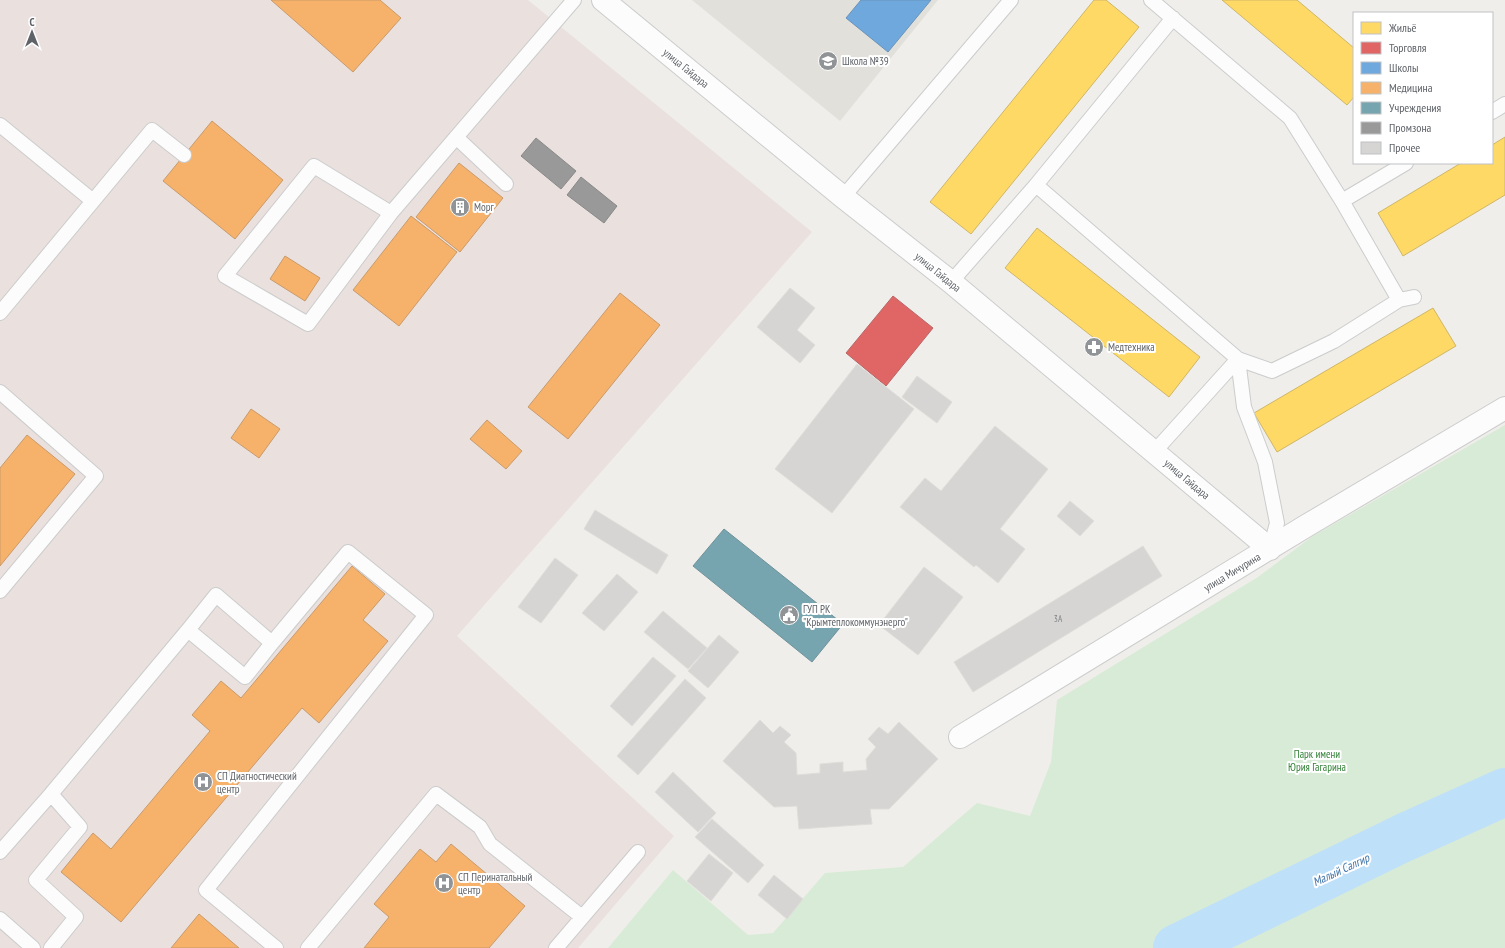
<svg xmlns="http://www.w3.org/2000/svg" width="1505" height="948" font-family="'PT Sans Narrow',sans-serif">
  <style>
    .education { fill: #e2e0da }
    .medical { fill: #eae0de }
    .green { fill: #d8ebd6 }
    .homes { fill: #ffd966; stroke: #cfb667 }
    .shops { fill: #e06666; stroke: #b96567 }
    .schools { fill: #6fa8dc; stroke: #6a93b9 }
    .health { fill: #f6b26b; stroke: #c99a6a }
    .public { fill: #76a5af; stroke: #6f919a }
    .industry { fill: #999; stroke: #88898a }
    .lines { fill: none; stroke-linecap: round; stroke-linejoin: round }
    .river { stroke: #bfe0f9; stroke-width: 48 }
    .building { fill: #d6d5d3; stroke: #deddd9 }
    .lane-casing { stroke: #cbcccc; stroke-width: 16 }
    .street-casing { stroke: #cbcccc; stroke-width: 24 }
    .lane { stroke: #fdfcfc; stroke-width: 14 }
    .street { stroke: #fdfcfc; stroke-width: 22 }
    .labels { text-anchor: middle; stroke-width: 4; stroke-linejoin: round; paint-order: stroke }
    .number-label { font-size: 9px; fill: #7e8184 }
    .poi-label { font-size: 11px; fill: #5f6368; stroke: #fff; text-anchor: start }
    .street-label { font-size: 11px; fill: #5f6368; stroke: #fff }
    .park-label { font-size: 11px; fill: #348238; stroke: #fff }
    .water-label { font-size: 12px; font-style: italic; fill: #4174aa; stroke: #fff }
  </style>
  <rect width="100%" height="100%" fill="#efeeea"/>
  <path class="education" d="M692,0H938L840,121Z"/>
  <path class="medical" d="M0,0H528L812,232L457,636L674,836L578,948H0Z"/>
  <path class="green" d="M1505,425V948H608L673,870L748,935L773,933L825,873L903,867L977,803L1030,816L1051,762L1057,700L1258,577L1313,536Z"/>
  <path class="homes" d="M1094,0H1106L1139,27L971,234L930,202Z
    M1222,0H1297L1354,48V97L1347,105Z
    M1505,137V195L1403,256L1378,213L1461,163H1492V145Z
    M1037,228L1200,357L1169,397L1005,268Z
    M1433,308L1456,346L1277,452L1254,413Z"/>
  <path class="shops" d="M893,296L933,328L886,386L846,353Z"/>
  <path class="schools" d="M861,0H931L888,52L846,18Z"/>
  <path class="health" d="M271,0H380L401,18L353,72Z
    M212,121L283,180L235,239L163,181Z
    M459,163L503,198L460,252L416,217Z
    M411,216L457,252L399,326L353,290Z
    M285,256L320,278L305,301L270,279Z
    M620,293L660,325L568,439L528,407Z
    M251,409L280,429L259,458L231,438Z
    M487,420L522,451L506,469L470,439Z
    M27,435L75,474L0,566V468Z
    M352,566L385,594L363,620L388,641L319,723L302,708L121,922L61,872L93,833L111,849L210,731L192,715L221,681L241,698Z
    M451,844L525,906L489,948H364L389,917L374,904L420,849L436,862Z
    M199,914L239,948H171Z"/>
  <path class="public" d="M724,529L843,624L812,662L693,566Z"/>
  <path class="industry" d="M536,138L576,171L561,189L521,156Z
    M581,177L617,206L604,223L567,195Z"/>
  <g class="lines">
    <path class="river" d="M1177,948L1403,838L1505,792"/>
  </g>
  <path class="building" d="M790,288L815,308L797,330L815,345L800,363L757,327Z
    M857,364L914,409L832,513L775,469Z
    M917,376L952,402L937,423L902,397Z
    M995,426L1048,469L1000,529L1025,549L998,583L976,565L974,567L900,507L925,478L941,491Z
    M1070,501L1094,521L1080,536L1057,516Z
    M595,510L668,555L657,574L584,529Z
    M1143,546L1162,576L973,692L954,662Z
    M555,558L578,575L541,623L518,607Z
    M924,567L963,597L918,655L879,625Z
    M617,574L638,592L604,631L582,613Z
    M663,611L707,648L688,669L644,632Z
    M719,635L739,652L708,688L688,671Z
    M653,657L676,676L632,726L610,706Z
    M685,679L706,698L638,775L617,756Z
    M760,720L773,733L780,726L791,735L784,742L796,753L797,775L820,773V764L843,762V772L867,770L866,759L876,747L868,739L879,727L888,734L899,722L938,759L889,809H870L872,824L799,829L797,806L774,807L723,761Z
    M673,772L716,813L698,832L655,792Z
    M712,819L764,865L748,883L695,837Z
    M709,854L733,873L711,901L687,881Z
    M774,875L803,899L787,919L758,895Z"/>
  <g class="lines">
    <g class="lane-casing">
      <path id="lane" d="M1151,0L1290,118L1342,201L1399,300
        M1492,112L1505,104
        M0,125L93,201
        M456,137L506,184
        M1036,185L1238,359L1272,371L1334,341L1399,300L1414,297
        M843,197L1011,0
        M1342,201L1406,163
        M391,213L314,166L225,276L308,324L391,213L574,0
        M951,282L1036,185L1173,18
        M0,313L152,130L184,155
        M0,392L96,476L0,591
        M1155,451L1238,359L1244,407L1265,462L1277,523L1270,549
        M188,630L216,595L272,643
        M0,852L51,794L188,630L245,677L272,643L348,552L426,615L206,890L276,948
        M0,919L33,948
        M51,948L76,917L36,880L80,827L51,794
        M308,948L436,794L480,827L490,844L582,917
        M556,948L638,852"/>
    </g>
    <g class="street-casing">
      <path id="street" d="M603,0L843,197L951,282L1270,549
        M960,737L1306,526L1505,408"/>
    </g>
    <use href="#lane" class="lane"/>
    <use href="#street" class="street"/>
  </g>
  <defs>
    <g id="school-disc" transform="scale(1)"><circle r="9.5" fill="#919496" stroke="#fff"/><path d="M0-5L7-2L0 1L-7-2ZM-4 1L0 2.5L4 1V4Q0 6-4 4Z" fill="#fff"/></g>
    <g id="building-disc" transform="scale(1)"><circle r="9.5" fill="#919496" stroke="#fff"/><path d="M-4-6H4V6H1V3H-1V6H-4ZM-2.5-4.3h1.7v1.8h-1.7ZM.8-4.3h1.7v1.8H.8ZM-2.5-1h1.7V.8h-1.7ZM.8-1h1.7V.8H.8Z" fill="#fff"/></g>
    <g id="pharmacy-disc" transform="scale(1)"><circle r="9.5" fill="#919496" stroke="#fff"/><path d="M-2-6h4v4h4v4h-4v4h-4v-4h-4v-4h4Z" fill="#fff"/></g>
    <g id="civic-disc" transform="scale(1)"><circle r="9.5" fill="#919496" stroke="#fff"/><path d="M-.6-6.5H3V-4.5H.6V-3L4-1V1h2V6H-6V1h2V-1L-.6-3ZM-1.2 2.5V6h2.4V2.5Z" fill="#fff"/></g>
    <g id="hospital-disc" transform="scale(1)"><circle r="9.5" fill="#919496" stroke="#fff"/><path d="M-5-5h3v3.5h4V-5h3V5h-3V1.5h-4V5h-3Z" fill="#fff"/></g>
  </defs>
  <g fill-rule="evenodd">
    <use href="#school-disc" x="828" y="61"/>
    <use href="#building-disc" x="460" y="207"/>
    <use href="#pharmacy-disc" x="1094" y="347"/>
    <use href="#civic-disc" x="789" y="615"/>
    <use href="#hospital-disc" x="203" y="782"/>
    <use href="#hospital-disc" x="444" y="883"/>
  </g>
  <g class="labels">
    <g class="number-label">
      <text x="1058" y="622">3А</text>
    </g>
    <g class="poi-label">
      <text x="842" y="65">Школа №39</text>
      <text x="474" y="211">Морг</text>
      <text x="1108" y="351">Медтехника</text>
      <text x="803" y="613">ГУП РК<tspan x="803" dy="13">"Крымтеплокоммунэнерго"</tspan></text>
      <text x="217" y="780">СП Диагностический<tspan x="217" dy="13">центр</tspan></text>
      <text x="458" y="881">СП Перинатальный<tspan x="458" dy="13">центр</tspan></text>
    </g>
    <g class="street-label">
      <text transform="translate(686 68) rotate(39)" y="4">улица Гайдара</text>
      <text transform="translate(938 272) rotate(39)" y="4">улица Гайдара</text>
      <text transform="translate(1187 479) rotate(40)" y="4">улица Гайдара</text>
      <text transform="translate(1232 572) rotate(-31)" y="4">улица Мичурина</text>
    </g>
    <g class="park-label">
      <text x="1317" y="758">Парк имени<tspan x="1317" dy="13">Юрия Гагарина</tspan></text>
    </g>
    <g class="water-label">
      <text transform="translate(1341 870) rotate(-25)" y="4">Малый Салгир</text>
    </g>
  </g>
  <rect x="1353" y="12" width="140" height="152" fill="#ffffff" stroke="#bfc1c3"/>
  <rect x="1361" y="22" width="20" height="12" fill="#ffd966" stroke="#bfc1c3"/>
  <text x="1389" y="32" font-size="12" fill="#5f6368">Жильё</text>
  <rect x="1361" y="42" width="20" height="12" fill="#e06666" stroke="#bfc1c3"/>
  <text x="1389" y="52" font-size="12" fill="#5f6368">Торговля</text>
  <rect x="1361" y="62" width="20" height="12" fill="#6fa8dc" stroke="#bfc1c3"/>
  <text x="1389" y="72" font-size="12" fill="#5f6368">Школы</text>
  <rect x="1361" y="82" width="20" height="12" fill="#f6b26b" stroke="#bfc1c3"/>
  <text x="1389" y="92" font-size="12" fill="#5f6368">Медицина</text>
  <rect x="1361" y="102" width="20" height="12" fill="#76a5af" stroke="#bfc1c3"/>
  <text x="1389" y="112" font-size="12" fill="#5f6368">Учреждения</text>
  <rect x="1361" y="122" width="20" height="12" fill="#999999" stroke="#bfc1c3"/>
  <text x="1389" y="132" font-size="12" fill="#5f6368">Промзона</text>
  <rect x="1361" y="142" width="20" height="12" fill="#d6d5d3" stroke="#bfc1c3"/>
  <text x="1389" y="152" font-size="12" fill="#5f6368">Прочее</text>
  <g transform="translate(32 32)" stroke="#ffffff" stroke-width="3" paint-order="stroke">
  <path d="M0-3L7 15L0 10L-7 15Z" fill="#5f6368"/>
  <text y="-6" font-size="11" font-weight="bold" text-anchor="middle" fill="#5f6368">С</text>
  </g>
</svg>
